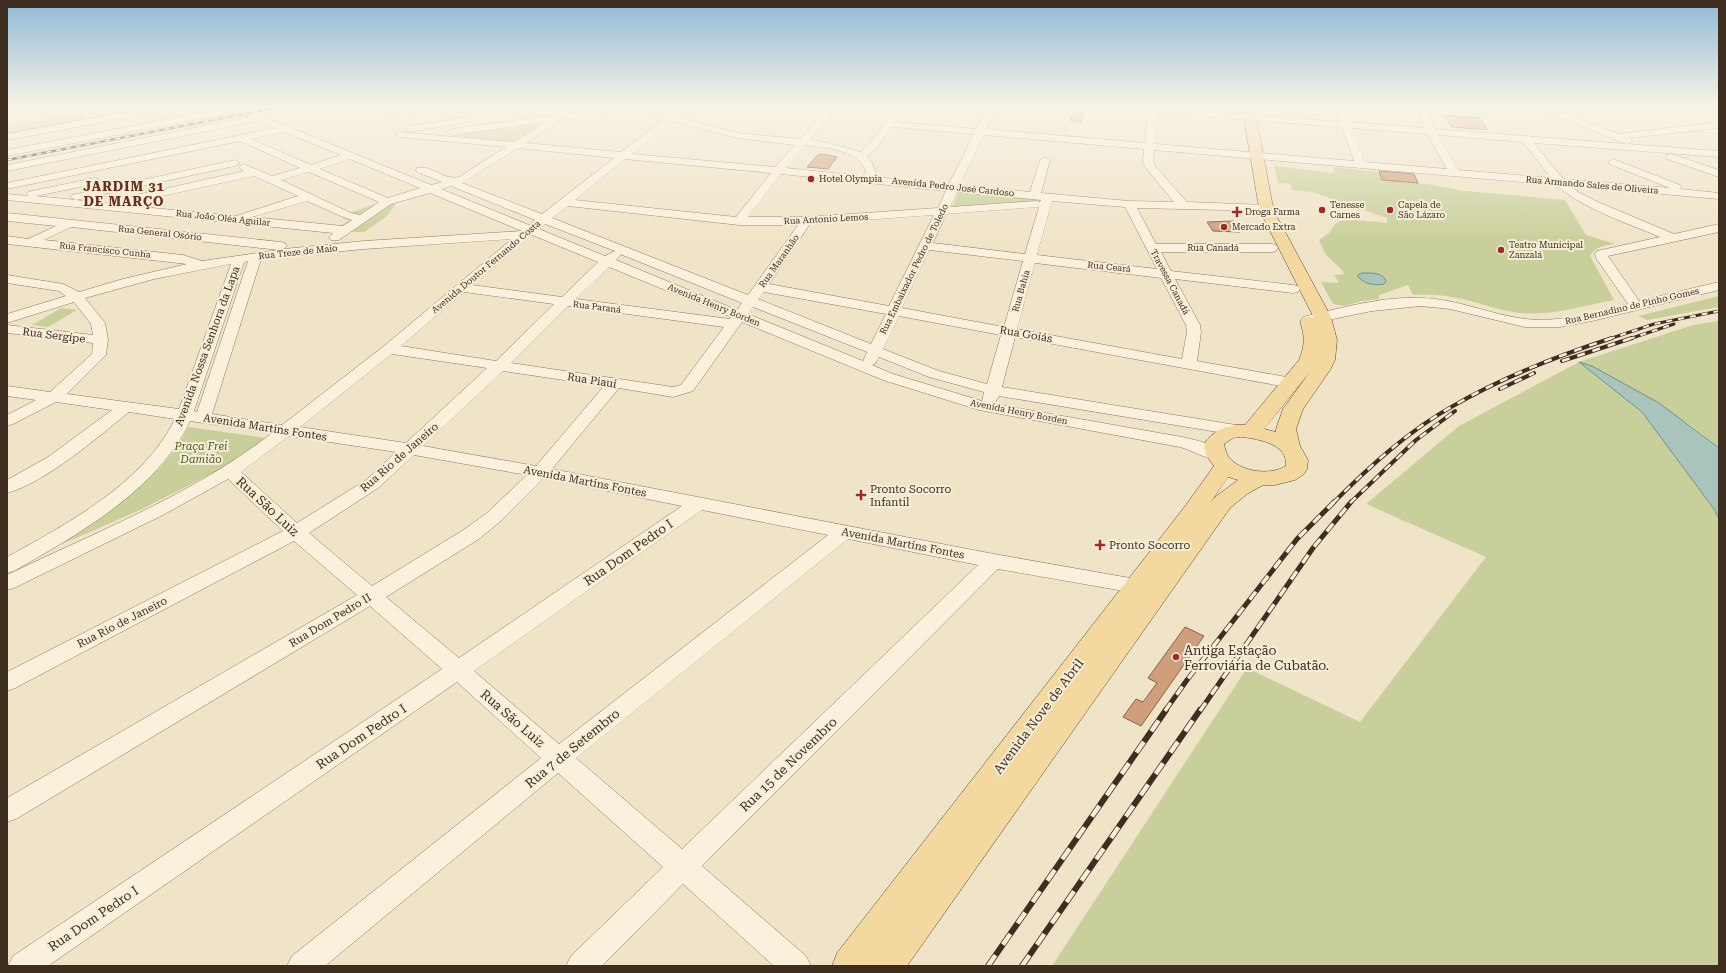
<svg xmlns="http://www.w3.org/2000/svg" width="1726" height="973" font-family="'Roboto Serif',serif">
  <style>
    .green { fill: #c9cf9b }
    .water { fill: #a9c4bc; stroke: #6f938a }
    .building { fill: #cf9f7d; stroke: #8d5f41 }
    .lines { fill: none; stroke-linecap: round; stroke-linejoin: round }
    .minor-casing { stroke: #8d765c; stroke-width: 1 }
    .major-casing { stroke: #5b4430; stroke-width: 1 }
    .minor { fill: #faf1dc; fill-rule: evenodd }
    .major { fill: #f3d9a0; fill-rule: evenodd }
    .rail-far4-casing { stroke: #3d2e20; stroke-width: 2.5 }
    .rail-far3-casing { stroke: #3d2e20; stroke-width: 3 }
    .rail-far2-casing { stroke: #3d2e20; stroke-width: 4 }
    .rail-far1-casing { stroke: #3d2e20; stroke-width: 5 }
    .rail-casing { stroke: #3d2e20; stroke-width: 6 }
    .rail-far4 { stroke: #f7eed8; stroke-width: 1.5; stroke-dasharray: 5; stroke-linecap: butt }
    .rail-far3 { stroke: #f7eed8; stroke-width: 2; stroke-dasharray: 6; stroke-linecap: butt }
    .rail-far2 { stroke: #f7eed8; stroke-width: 2.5; stroke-dasharray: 8; stroke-linecap: butt }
    .rail-far1 { stroke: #f7eed8; stroke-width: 3.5; stroke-dasharray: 10; stroke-linecap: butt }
    .rail { stroke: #f7eed8; stroke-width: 4.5; stroke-dasharray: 13; stroke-linecap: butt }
    .poi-dot { fill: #9e2a2b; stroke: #f7eed8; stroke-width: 1.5 }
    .labels { text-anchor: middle; stroke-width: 4; stroke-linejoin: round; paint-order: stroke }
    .far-poi-label { font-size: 9px; fill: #3d2e20; stroke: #f7eed8; text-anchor: start }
    .far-street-label { font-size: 9px; fill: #3d2e20; stroke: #f7eed8 }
    .street-label { font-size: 11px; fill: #3d2e20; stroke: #f7eed8 }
    .park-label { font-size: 11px; font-style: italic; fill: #4d5a26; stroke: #f7eed8 }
    .poi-label { font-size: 11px; fill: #3d2e20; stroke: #f7eed8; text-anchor: start }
    .far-district-label { font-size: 13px; font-weight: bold; letter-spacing: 1px; fill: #6b2e1e; stroke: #f7eed8 }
    .near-street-label { font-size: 13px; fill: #3d2e20; stroke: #f7eed8 }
    .near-poi-label { font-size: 13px; fill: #3d2e20; stroke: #f7eed8; text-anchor: start }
  </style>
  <rect width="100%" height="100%" fill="#f0e4c8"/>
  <path class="green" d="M661,105H683L670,114L651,108L652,106Z
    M84,114L86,120L7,135V127L52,118Z
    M549,121L514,143L449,135L453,134Z
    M1274,166L1333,173L1334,167L1379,172L1382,180L1427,184L1465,191L1565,200L1586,235L1615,244C1606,245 1594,247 1590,256L1614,300C1583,306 1551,316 1519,313C1500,311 1481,303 1462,299C1446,295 1430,294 1413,295L1408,285L1379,295V299L1362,301L1344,306L1333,304L1321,282L1339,283L1334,275L1344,274L1342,270L1326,255L1319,240L1329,233L1336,223L1340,221L1355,220L1387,223V218L1312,192L1292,190L1290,184L1278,183Z
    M960,191L1040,198L1041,201L952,208L958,192Z
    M379,203L396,204L386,217L364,232H354L337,227L349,221L340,216Z
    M1719,296V307L1647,320L1638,316Z
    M61,308L77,310L48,327L32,325Z
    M1719,321V448L1690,425L1592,366L1580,363L1642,412L1714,509L1719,519V966H1052L1247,668L1360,722L1486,557L1366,504L1459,426L1579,362L1693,325Z
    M188,427L267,438L231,464L140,510L60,545C104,512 164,479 188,427Z"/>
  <path class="water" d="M1362,273C1371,273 1383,272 1386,281L1384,284C1375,286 1365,284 1358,277V275Z
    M1579,362L1592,366L1659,403L1719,448V519L1714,509L1642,412Z"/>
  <path class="building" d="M1077,105H1085L1081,122L1070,121Z
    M1443,115L1480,118L1488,130L1452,127Z
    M823,154L837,157L828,169L807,167L818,155Z
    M1379,171L1414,174L1418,183L1382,180Z
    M1234,221L1240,232L1213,231L1207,222Z
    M1185,627L1204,636L1141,726L1123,717L1136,699L1143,702L1157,683L1148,678Z"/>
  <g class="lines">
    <g class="minor-casing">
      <path id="minor" d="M165,105H184L180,108L7,140V134Z
        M223,105H235L431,185L442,182L417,172L416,170L417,168C431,164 444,181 459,177L506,147L400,137L397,136L395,134L397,132L514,142L545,122L452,135L447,132L452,129L556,115L570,105H580L571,113L632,105H657L653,108L670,114L681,105H691L678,117L737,133L800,139L830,105H839L810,140L829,143L860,152L870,143L899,105H908L896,122L977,129L988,105H998L986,129L1145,143L1148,112L1092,108L1088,105L1148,107V105H1158L1157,107L1340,122L1334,105H1344L1350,122L1425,128L1416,105H1426L1435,129L1627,144L1533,107L1532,105H1544L1619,134L1719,122V128L1630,138L1633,141L1628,144L1719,151V157L1534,143L1563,179L1670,188L1609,164L1608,162L1613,159L1680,185L1682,187L1680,189L1719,193V199L1571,186L1578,192L1598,202L1674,234L1719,224V232L1608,256L1639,301L1719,282V290L1592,321L1560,327H1525L1450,309L1421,306L1372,311L1308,324L1303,323L1301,320L1303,317C1341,308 1383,296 1422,298C1458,299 1491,315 1526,319C1561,323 1594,312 1628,304L1596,258L1595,254L1597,251L1660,237C1625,222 1585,210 1556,185L1154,150L1153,161L1155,166L1187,202L1267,205L1271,206L1273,208L1271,210L1267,211L1137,208L1156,244H1272L1276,245L1278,248L1276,251L1272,252H1161L1171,271L1293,285L1298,286L1300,289L1298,292L1293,293L1175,279L1200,325L1201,332L1197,361L1292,378L1298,380L1300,383L1298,386L1292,388L1015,337L1002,387L1242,426L1248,427L1250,431L1248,435L1242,436L999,396L994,404L1182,437C1195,440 1217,444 1225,455L1222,459C1210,462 1192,450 1180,447L979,410L883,380L742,322L693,391L673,397L619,388L552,469L994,554L1147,581L1154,583L1157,588L1154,593L1147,595L998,569L702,866L806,956L811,966H774L683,884L602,966H566L571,956L663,867L558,773L325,966H287L292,956L541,758L457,682L48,966H8L13,956L442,669L370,606L16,819L7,822V798L357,595L294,541L15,688L7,691V672L283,531L228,479L163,515L14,588L7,590V575C96,532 194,494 272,433L190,421C157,491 78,534 14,571L7,573V557C67,524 144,483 175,419L129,412C98,437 45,483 7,493V480L48,457L112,410L56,402L13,424L7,426V415L36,400L7,396V386L50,392L92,354L93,343L7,333V325L93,335L91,324L74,302L7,323V314L66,296L59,291L7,283V275L63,284L79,292L123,279L187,264L7,244V236L28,239L56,226L7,221V213L281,242L285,243L287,246L284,249L364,241L522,231L430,193L391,204L339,240H331L329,237L333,233L7,200V194L28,196L26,194L28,192L32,191L95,178L99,179L100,181L99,183L36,196L76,200L70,197L72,195L235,160L240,163L235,166L76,200L114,204L112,202L114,200L244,171L239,167L244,164L272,176L300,168L240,141L7,189V183L275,128L258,121L7,171V165L249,117L236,112L7,156V150L227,108ZM640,109L665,118L621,152L526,143L562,120ZM1157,113L1342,127L1354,161L1155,144ZM673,121L737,138L795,145L775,167L632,154ZM892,127L974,134L949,184L874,177L876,172L872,163L867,156L878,147ZM1352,128L1427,134L1447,169L1365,162ZM284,132L341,155L311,165L251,139ZM984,135L1144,149L1143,161L1145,167L1174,202L1129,201L1041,193L1050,160L1045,157L1040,160L1030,192L960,185ZM1438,135L1523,142L1551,178L1458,170ZM805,145C825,148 859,149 866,172L863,176L786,168ZM518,148L614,158L542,214L462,183ZM350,159L420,188L388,198L320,169ZM625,159L771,173L736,217L575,200ZM309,172L379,202L360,215L351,213L281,180ZM781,174L946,191L938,208L806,217H748ZM254,176L298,196L236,216L121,205ZM451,186L535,220L529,225L441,189ZM957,192L1041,200L1040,202L1036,201L950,207ZM307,201L343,217L352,220L343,226L252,217ZM1052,201L1125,207L1157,269L1037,255ZM568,206L739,225H798L748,295L552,218ZM1039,207L1025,254L933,243L946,214ZM934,215L889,306L769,284L810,224ZM545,224L615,251L605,256L539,229ZM71,227L279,250L202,261L183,255L44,240ZM532,235L598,262L562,297L472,285ZM512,239L384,346L282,425L212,414L261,259L364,249ZM929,250L1023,261L1004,327L902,308ZM620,254L742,303L737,310L616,260L621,255ZM248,261L197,412L194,411L244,262ZM1035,263L1161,278L1186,325L1187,332L1182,359L1017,329ZM231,264L179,409L67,394L106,355L108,340L105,323L85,298L154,279ZM609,267L731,317L730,319L576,299ZM464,292L554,304L496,361L401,346ZM764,292L886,314L871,344L758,299ZM568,306L724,327L681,385L673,387L511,363ZM753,307L867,352L863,361L748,314ZM899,316L1001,335L987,384L939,371L883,349ZM392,354L487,368L406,443L300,427ZM879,357L929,377L984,392L982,401L893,374L872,365L875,364ZM503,371L604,386L536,466L423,446ZM289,436L396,452L366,480L297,523L241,472ZM414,455L527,475L488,512L465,529L372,586L309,533L378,488ZM544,478L682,506L459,658L386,597L479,539L502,520ZM702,510L828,535L559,744L474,671ZM848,539L978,565L682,849L576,758Z
        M421,105H449L445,108L378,116L373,113L378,110Z
        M466,117L471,120L469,122L410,132L405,129L410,126Z
        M1671,154L1719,170V177L1667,159L1666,157L1667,155Z"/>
    </g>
    <g class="major-casing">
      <path id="major" d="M1242,105H1254L1272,202L1276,215L1331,317L1337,340L1335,360L1330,370L1303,409L1296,429L1300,446L1308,460L1307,469L1304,474L1295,480L1275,485H1263L1247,494L1230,508L907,966H832L837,953L1186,505L1214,466L1206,455L1204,444C1213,430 1228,424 1245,425L1299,360C1305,346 1305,335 1300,322L1303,318L1309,317L1314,318L1262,215L1258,202ZM1310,372L1283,409L1276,429V432L1264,429ZM1242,437C1259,439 1288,444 1286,466C1270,476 1239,472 1228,456C1226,453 1225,448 1224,444L1233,438ZM1228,477L1238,480L1214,498L1210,503Z"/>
    </g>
    <use href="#minor" class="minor"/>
    <use href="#major" class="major"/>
    <g class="rail-far4-casing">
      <path id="rail-far4" d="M7,160L290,105"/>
    </g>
    <g class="rail-far3-casing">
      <path id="rail-far3" d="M1609,339L1654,324L1719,311
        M1629,339L1674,324"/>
    </g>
    <g class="rail-far2-casing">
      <path id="rail-far2" d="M1562,361L1632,338
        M1500,389L1534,373
        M1333,503C1369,467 1408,431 1453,406C1503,377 1557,356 1612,338
        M1350,503L1416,440L1455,411"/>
    </g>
    <g class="rail-far1-casing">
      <path id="rail-far1" d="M1165,711L1187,680L1297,539L1334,502
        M1200,711L1313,548L1351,502"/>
    </g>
    <g class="rail-casing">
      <path id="rail" d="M988,966L1166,710
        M1022,966L1200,710"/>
    </g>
    <use href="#rail-far4" class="rail-far4"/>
    <use href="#rail-far3" class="rail-far3"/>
    <use href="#rail-far2" class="rail-far2"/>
    <use href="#rail-far1" class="rail-far1"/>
    <use href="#rail" class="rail"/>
  </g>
  <linearGradient id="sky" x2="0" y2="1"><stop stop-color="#8fbad6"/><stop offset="0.44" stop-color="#f8f3e6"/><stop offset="1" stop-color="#f8f3e6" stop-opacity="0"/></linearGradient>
  <rect width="1726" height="241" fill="url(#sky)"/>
  <g class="poi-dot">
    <circle cx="811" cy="179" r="4"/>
    <circle cx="1322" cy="210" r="4"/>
    <circle cx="1390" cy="210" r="4"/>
    <path d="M1235 206h4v4h4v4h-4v4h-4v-4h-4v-4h4z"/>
    <circle cx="1224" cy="227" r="4"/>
    <circle cx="1501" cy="250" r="4"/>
    <path d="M859 489h4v4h4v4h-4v4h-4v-4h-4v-4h4z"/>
    <path d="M1098 539h4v4h4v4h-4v4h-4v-4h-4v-4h4z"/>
    <circle cx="1176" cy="657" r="4"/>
  </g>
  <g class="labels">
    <g class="far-poi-label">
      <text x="819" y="182">Hotel Olympia</text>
      <text x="1330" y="208">Tenesse<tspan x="1330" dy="10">Carnes</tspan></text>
      <text x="1398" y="208">Capela de<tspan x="1398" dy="10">São Lázaro</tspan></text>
      <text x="1245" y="215">Droga Farma</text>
      <text x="1232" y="230">Mercado Extra</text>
      <text x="1509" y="248">Teatro Municipal<tspan x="1509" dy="10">Zanzalá</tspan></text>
    </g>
    <g class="far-street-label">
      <text transform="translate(1592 185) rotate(5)" y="3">Rua Armando Sales de Oliveira</text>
      <text transform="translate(953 187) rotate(6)" y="3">Avenida Pedro José Cardoso</text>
      <text transform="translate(223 218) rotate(6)" y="3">Rua João Oléa Aguilar</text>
      <text transform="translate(826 219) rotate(-3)" y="3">Rua Antonio Lemos</text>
      <text transform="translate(160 233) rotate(6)" y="3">Rua General Osório</text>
      <text x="1213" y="251">Rua Canadá</text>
      <text transform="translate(105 250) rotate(6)" y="3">Rua Francisco Cunha</text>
      <text transform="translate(298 252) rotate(-6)" y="3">Rua Treze de Maio</text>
      <text transform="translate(779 261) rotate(-55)" y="3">Rua Maranhão</text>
      <text transform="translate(486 267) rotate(-40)" y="3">Avenida Doutor Fernando Costa</text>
      <text transform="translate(1109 267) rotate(6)" y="3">Rua Ceará</text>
      <text transform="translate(914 269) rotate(-64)" y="3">Rua Embaixador Pedro de Toledo</text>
      <text transform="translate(1170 282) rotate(62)" y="3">Travessa Canadá</text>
      <text transform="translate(1021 291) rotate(-74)" y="3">Rua Bahia</text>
      <text transform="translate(714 305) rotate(22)" y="3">Avenida Henry Borden</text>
      <text transform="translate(1632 306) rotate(-13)" y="3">Rua Bernadino de Pinho Gomes</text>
      <text transform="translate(597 307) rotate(7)" y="3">Rua Paraná</text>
      <text transform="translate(1019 412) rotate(11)" y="3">Avenida Henry Borden</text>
    </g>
    <g class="street-label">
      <text transform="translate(1026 334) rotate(10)" y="4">Rua Goiás</text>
      <text transform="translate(54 335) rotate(7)" y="4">Rua Sergípe</text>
      <text transform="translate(207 346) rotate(-70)" y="4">Avenida Nossa Senhora da Lapa</text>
      <text transform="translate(592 380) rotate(9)" y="4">Rua Piauí</text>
      <text transform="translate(265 427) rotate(9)" y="4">Avenida Martins Fontes</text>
      <text transform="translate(399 457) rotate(-41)" y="4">Rua Rio de Janeiro</text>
      <text transform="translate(585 481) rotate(11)" y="4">Avenida Martins Fontes</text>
      <text transform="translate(903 543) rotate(11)" y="4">Avenida Martins Fontes</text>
      <text transform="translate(330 620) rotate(-31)" y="4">Rua Dom Pedro II</text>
      <text transform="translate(122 622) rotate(-27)" y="4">Rua Rio de Janeiro</text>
    </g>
    <g class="park-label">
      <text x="201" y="450">Praça Frei<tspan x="201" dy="13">Damião</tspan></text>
    </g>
    <g class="poi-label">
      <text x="870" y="493">Pronto Socorro<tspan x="870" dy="13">Infantil</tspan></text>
      <text x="1109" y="549">Pronto Socorro</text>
    </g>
    <g class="far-district-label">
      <text x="124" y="191">JARDIM 31<tspan x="124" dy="15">DE MARÇO</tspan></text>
    </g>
    <g class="near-street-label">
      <text transform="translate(268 506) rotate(43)" y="5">Rua São Luiz</text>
      <text transform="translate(628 552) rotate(-35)" y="5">Rua Dom Pedro I</text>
      <text transform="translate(1038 716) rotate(-53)" y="5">Avenida Nove de Abril</text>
      <text transform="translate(513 718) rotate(41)" y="5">Rua São Luiz</text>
      <text transform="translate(361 736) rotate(-34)" y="5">Rua Dom Pedro I</text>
      <text transform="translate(572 748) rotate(-39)" y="5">Rua 7 de Setembro</text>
      <text transform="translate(788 764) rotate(-44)" y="5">Rua 15 de Novembro</text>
      <text transform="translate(93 918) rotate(-34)" y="5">Rua Dom Pedro I</text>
    </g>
    <g class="near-poi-label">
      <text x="1184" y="655">Antiga Estação<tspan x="1184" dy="15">Ferroviária de Cubatão.</tspan></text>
    </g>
  </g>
  <rect width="1726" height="973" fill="none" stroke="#3d2e20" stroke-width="16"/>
</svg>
